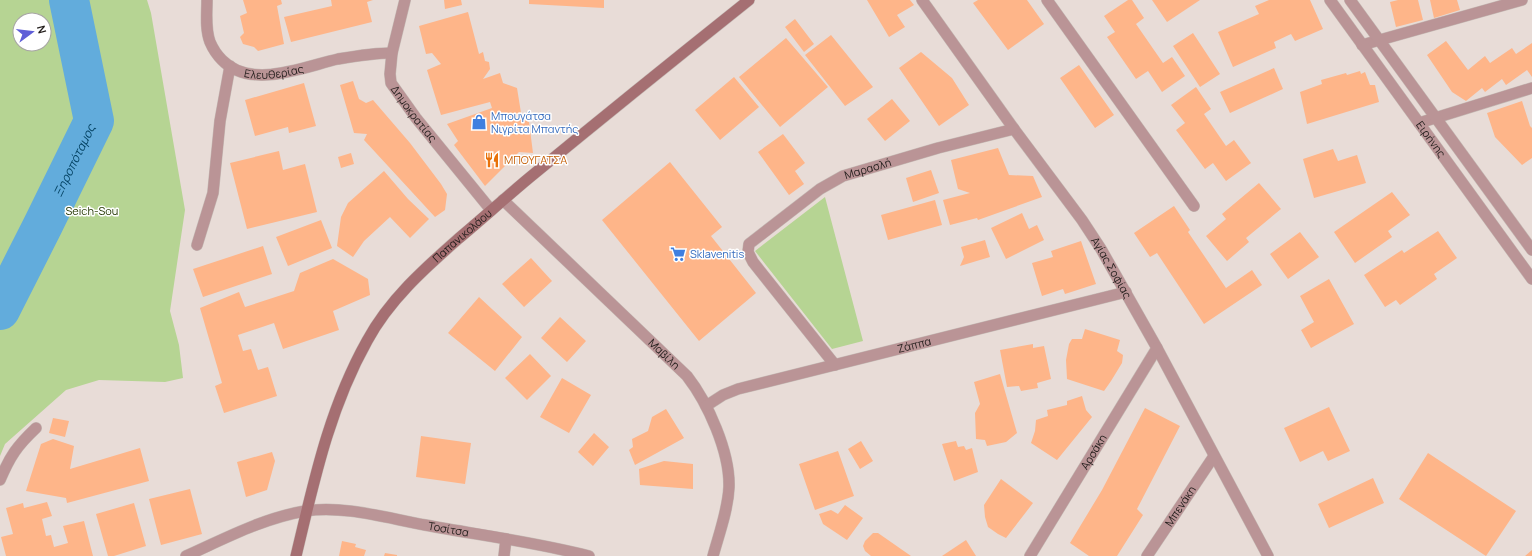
<svg xmlns="http://www.w3.org/2000/svg" width="1532" height="556" font-family="Manrope,sans-serif">
  <style>
    .green { fill: #b6d493; fill-rule: evenodd }
    .lines { fill: none; stroke-linecap: round; stroke-linejoin: round }
    .river { stroke: #62acdc; stroke-width: 40 }
    .building { fill: #feb589 }
    .minor-casing { stroke: #c5bab5; stroke-width: 12 }
    .tertiary-casing { stroke: #c5bab5; stroke-width: 12 }
    .secondary-casing { stroke: #c5bab5; stroke-width: 12 }
    .minor { stroke: #ba9496; stroke-width: 11 }
    .tertiary { stroke: #ba9496; stroke-width: 11 }
    .secondary { stroke: #a56f72; stroke-width: 11 }
    .labels { text-anchor: middle; stroke-width: 3; stroke-linejoin: round; paint-order: stroke }
    .street-label { font-size: 11px; fill: #231e1c; stroke: #fff }
    .shop-label { font-size: 11px; fill: #366cbe; stroke: #fff; text-anchor: start }
    .food-label { font-size: 11px; fill: #c56008; stroke: #fff; text-anchor: start }
    .park-label { font-size: 11px; fill: #233601; stroke: #fff }
    .water-label { font-size: 12px; font-style: italic; fill: #003f5f; stroke: #fff }
  </style>
  <rect width="100%" height="100%" fill="#e8dcd7"/>
  <path class="green" d="M0,0H147L151,13L185,210L170,311L179,345L183,378L165,382L99,380L66,390L5,444L0,456ZM20,20H44V44H20Z
    M825,197L863,341L832,349L755,251Z"/>
  <g class="lines">
    <path class="river" id="s1" d="M0,310L43,225L94,121L69,0"/>
  </g>
  <path class="building" d="M243,0H281L282,4L277,6L284,44L258,51L254,47L243,44L240,37L244,33L240,16L247,13Z
    M331,0H373L367,2L372,22L291,42L284,17L332,6Z
    M444,0H461L462,5L445,9Z
    M529,0H604V8L529,4Z
    M867,0H910L914,5L897,15L905,27L889,37Z
    M978,0H1027L1044,24L1008,50L973,3Z
    M1128,0H1132L1144,18L1136,24L1163,63L1172,57L1185,76L1162,92L1148,71L1136,79L1107,37L1115,32L1104,16Z
    M1152,0H1200L1167,22Z
    M1269,0H1310L1323,29L1295,41L1291,34L1274,42L1276,48L1233,67L1218,32L1259,14L1255,6Z
    M1398,0H1418L1423,20L1396,27L1390,2Z
    M1430,0H1457L1460,10L1434,18Z
    M468,12L479,54L483,52L485,61L489,62L490,69L483,79L500,73L503,83L517,88L522,119L529,122L533,153L519,152L485,186L454,145L458,141L447,124L492,108L490,102L441,115L427,70L441,64L432,53L426,54L419,26Z
    M795,19L814,44L804,52L785,27Z
    M1193,33L1220,74L1200,87L1173,46Z
    M831,35L873,87L845,106L805,55Z
    M786,38L828,87L780,127L739,77Z
    M1446,41L1468,70L1485,56L1490,63L1512,48L1516,54L1532,43V77L1527,70L1506,85L1502,79L1485,92L1482,88L1466,101L1452,92L1427,55Z
    M921,52L952,78L969,105L939,126L899,68Z
    M1079,65L1114,115L1095,128L1060,78Z
    M1274,68L1283,89L1230,113L1220,92Z
    M1360,71L1361,74L1365,72L1370,85H1375L1379,102L1307,124L1300,92L1322,84L1321,80L1346,73L1347,75Z
    M734,77L759,107L720,140L695,110Z
    M353,81L359,99L366,103L373,100L410,143L441,184L447,194L445,210L435,217L364,140L367,134L354,133L340,85Z
    M304,83L316,126L289,133L288,127L255,136L245,100Z
    M1196,87L1211,109L1204,114L1226,146L1234,140L1251,163L1226,181L1213,163L1205,169L1176,130L1185,123L1171,105Z
    M892,99L910,121L885,141L867,119Z
    M1522,101L1530,126L1532,128V158L1522,165L1495,137L1487,113Z
    M783,134L805,163L795,171L804,184L789,195L758,152Z
    M998,148L1009,175L1033,176L1042,197L978,220L977,218L950,225L943,200L970,193L958,189L951,160Z
    M1333,149L1338,161L1357,155L1366,183L1314,198L1303,159Z
    M279,151L283,170L305,164L317,212L247,229L230,163Z
    M351,153L354,164L341,168L338,157Z
    M670,162L722,227L711,236L756,293L699,341L602,220Z
    M931,170L939,193L913,202L906,178Z
    M384,171L408,199L429,219L410,238L390,217L364,241L353,257L337,246L341,217L348,203Z
    M1259,183L1281,209L1246,238L1249,242L1227,261L1206,236L1226,219L1222,214Z
    M1392,192L1410,215L1388,231L1392,237L1355,263L1334,232Z
    M935,200L942,225L888,240L881,215Z
    M1174,206L1190,230L1188,232L1226,288L1252,270L1262,285L1204,324L1157,253L1150,257L1134,233Z
    M1022,213L1029,229L1037,225L1044,240L1006,259L991,228Z
    M321,220L332,248L288,266L276,237Z
    M1438,231L1457,258L1434,274L1437,279L1400,305L1396,300L1385,307L1364,275L1402,250L1404,253Z
    M1300,232L1319,257L1288,279L1270,254Z
    M985,240L990,257L960,266L964,257L961,247Z
    M1081,241L1096,284L1065,294L1063,289L1042,296L1032,263L1053,257L1051,251Z
    M263,246L272,274L203,297L193,269Z
    M531,258L552,281L524,307L502,284Z
    M333,259L368,279L370,295L333,311L339,330L283,349L274,323L238,335L243,351L251,349L258,370L268,367L277,396L224,413L215,386L222,383L200,308L239,292L245,307L294,291L300,273Z
    M1329,279L1354,324L1311,348L1301,330L1314,322L1300,296Z
    M479,297L522,337L495,371L448,333Z
    M560,317L586,341L567,362L541,338Z
    M1085,329L1120,340L1117,351L1123,355L1122,363L1111,381L1104,391L1067,379L1066,360L1069,344L1072,339H1082Z
    M1033,344V348L1044,346L1051,379L1037,383L1038,388L1021,391L1019,386L1007,387L1000,350Z
    M530,354L551,376L527,400L505,378Z
    M1000,374L1017,433L1006,442L987,446L985,440L976,439L975,413L980,404L974,382Z
    M562,378L591,395L569,433L540,417Z
    M1082,396L1086,410L1092,417L1057,460L1031,443L1035,431L1036,420L1048,416L1047,410L1067,405V401Z
    M1329,407L1350,451L1328,461L1323,451L1300,462L1284,428Z
    M1145,408L1180,426L1137,509L1143,515L1117,556H1089L1070,543L1102,490Z
    M666,409L684,438L635,465L629,450L633,447L632,439L648,431L652,417Z
    M53,418L69,421L65,437L49,433Z
    M594,433L609,447L593,466L578,452Z
    M421,436L471,443L465,484L416,477Z
    M53,439L74,446L70,469L140,448L149,481L67,503L66,498L26,491L41,444Z
    M861,441L873,461L860,469L848,449Z
    M956,441L958,447L964,446L966,450L972,448L978,472L954,481L942,444Z
    M838,451L854,496L815,510L799,464Z
    M272,452L275,461L267,490L246,497L237,462Z
    M1428,453L1516,511L1486,556L1399,499Z
    M664,461L693,464V489L640,485L639,469Z
    M1373,478L1384,503L1329,528L1318,504Z
    M1001,479L1033,503L1006,538L998,534L988,527L985,517L984,505Z
    M190,489L202,534L161,545L149,499Z
    M47,502L52,516L42,519L46,536L51,535L54,547L68,543L63,526L84,521L93,556H6L1,537L13,534L6,508L23,503L24,508Z
    M134,503L146,546L114,556H108L96,514Z
    M845,505L863,518L847,540L823,524L819,514L831,510L838,514Z
    M873,533H878L911,556H871L865,551L863,546L865,541Z
    M966,540L976,556H942Z
    M342,541L356,544L355,547L366,550L364,556H339Z
    M1532,550V556H1525Z
    M385,553L397,555V556H384Z"/>
  <g class="lines">
    <g class="minor-casing">
      <g id="minor">
        <path id="s2" d="M207,0C207,13 205,29 210,42C213,49 217,55 222,60C251,90 303,67 338,59C356,56 374,53 392,53"/>
        <path id="s3" d="M405,0L392,53L390,74L391,83L416,118L491,210"/>
        <path id="s4" d="M922,0L1014,129L1082,220L1101,249L1157,348L1268,556"/>
        <path d="M1047,0L1194,206"/>
        <path d="M1362,45L1522,0"/>
        <path d="M1419,123L1532,88"/>
        <path id="s5" d="M503,200L687,376C708,403 730,452 729,487C728,510 719,534 713,556"/>
        <path d="M197,245L213,193L220,121L230,66"/>
        <path id="s6" d="M835,365L753,262L748,252L749,244L820,189L843,176L938,148L1014,129"/>
        <path id="s7" d="M706,406L723,395L738,389L1126,292"/>
        <path d="M0,480C10,456 17,446 36,428"/>
        <path id="s8" d="M186,556C224,539 263,518 305,511C344,505 386,518 425,525C479,535 535,542 589,556"/>
        <path d="M504,556L506,539"/>
        <path id="s9" d="M1030,556L1157,348"/>
        <path id="s10" d="M1147,556L1214,456"/>
      </g>
    </g>
    <g class="tertiary-casing">
      <g id="tertiary">
        <path id="s11" d="M1330,0L1532,279"/>
        <path d="M1350,0L1532,250"/>
      </g>
    </g>
    <g class="secondary-casing">
      <g id="secondary">
        <path id="s12" d="M296,556C314,481 329,409 367,341C389,300 424,269 458,239C482,219 505,198 529,178C602,118 675,59 749,0"/>
      </g>
    </g>
    <use href="#minor" class="minor"/>
    <use href="#tertiary" class="tertiary"/>
    <use href="#secondary" class="secondary"/>
  </g>
  <defs>
    <g id="shop-bare" transform="scale(1.2)"><path d="M-5-2.5h2.3a2.7 3.5 0 0 1 5.4 0H5L5.5 6h-11ZM-1.5-2.5h3a1.5 2.3 0 0 0-3 0Z" fill="#3f7fe0" stroke="#fff" stroke-width="2.5" paint-order="stroke"/></g>
    <g id="restaurant-bare" transform="scale(1.2)"><path d="M-5-6h1v4h1v-4h1v4h1v-4h1v5L-1.5 .5V6h-2V.5L-5-1ZM5-6V6H3V1.5H1.5Q1.5-4 5-6Z" fill="#e8710a" stroke="#fff" stroke-width="2.5" paint-order="stroke"/></g>
    <g id="supermarket-bare" transform="scale(1.2)"><path d="M-6-5.5h2.5l.6 2H6L4.5 2H-2.5L-4.4-4H-6ZM-1.5 3.2a1.3 1.3 0 1 0 .1 0ZM3 3.2a1.3 1.3 0 1 0 .1 0Z" fill="#3f7fe0" stroke="#fff" stroke-width="2.5" paint-order="stroke"/></g>
  </defs>
  <g fill-rule="evenodd">
    <use href="#shop-bare" x="479" y="122"/>
    <use href="#restaurant-bare" x="492" y="160"/>
    <use href="#supermarket-bare" x="678" y="254"/>
  </g>
  <g class="labels">
    <g class="street-label">
      <text dy="4" stroke="none"><textPath href="#s2" startOffset="120">Ελευθερίας</textPath></text>
      <text dy="4" stroke="none"><textPath href="#s3" startOffset="123">Δημοκρατίας</textPath></text>
      <text dy="4" stroke="none"><textPath href="#s11" startOffset="172">Ειρήνης</textPath></text>
      <text dy="4" stroke="none"><textPath href="#s6" startOffset="293">Μαρασλή</textPath></text>
      <text dy="4" stroke="none"><textPath href="#s12" startOffset="370">Παπανικολάου</textPath></text>
      <text dy="4" stroke="none"><textPath href="#s4" startOffset="328">Αγίας Σοφίας</textPath></text>
      <text dy="4" stroke="none"><textPath href="#s7" startOffset="218">Ζάππα</textPath></text>
      <text dy="4" stroke="none"><textPath href="#s5" startOffset="223">Μαβίλη</textPath></text>
      <text dy="4" stroke="none"><textPath href="#s9" startOffset="122">Αρσάκη</textPath></text>
      <text dy="4" stroke="none"><textPath href="#s10" startOffset="60">Μπενάκη</textPath></text>
      <text dy="4" stroke="none"><textPath href="#s8" startOffset="273">Τοσίτσα</textPath></text>
    </g>
    <g class="shop-label">
      <text x="491" y="120">Μπουγάτσα<tspan x="491" dy="13">Νιγρίτα Μπαντής</tspan></text>
      <text x="690" y="258">Sklavenitis</text>
    </g>
    <g class="food-label">
      <text x="504" y="164">ΜΠΟΥΓΑΤΣΑ</text>
    </g>
    <g class="park-label">
      <text x="92" y="215">Seich-Sou</text>
    </g>
    <g class="water-label">
      <text dy="4" stroke="none"><textPath href="#s1" startOffset="167">Ξηροπόταμος</textPath></text>
    </g>
  </g>
  <g transform="translate(32 32) rotate(75)"><circle r="19" fill="#ffffff" stroke="#a7a5a4"/>
  <path d="M0-3L7 15L0 10L-7 15Z" fill="#5f5ed7"/>
  <text y="-6" font-size="11" font-weight="bold" text-anchor="middle" fill="#231e1c">N</text>
  </g>
</svg>
